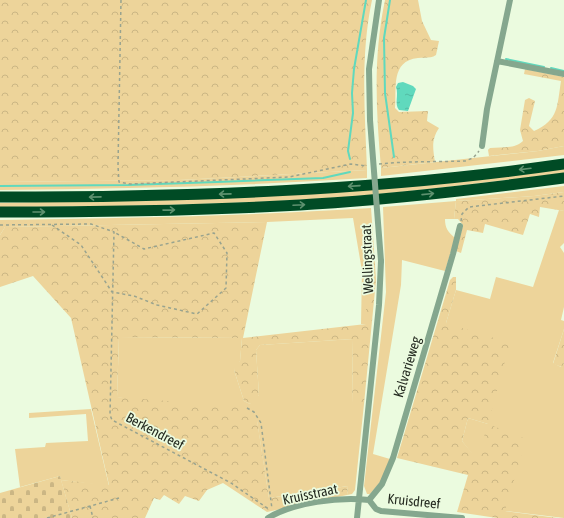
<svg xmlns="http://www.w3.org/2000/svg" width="564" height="518" font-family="'Asap Condensed',sans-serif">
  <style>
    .grass { fill: #edd49a }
    .forest { fill: url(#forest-crowns); fill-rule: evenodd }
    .cemetery { fill: url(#cemetery-stones) }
    .water { fill: url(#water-ripples) }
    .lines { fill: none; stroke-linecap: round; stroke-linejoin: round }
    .stream { stroke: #60d9bd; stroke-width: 2 }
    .path { stroke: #98a38f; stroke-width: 1.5; stroke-dasharray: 3 3; stroke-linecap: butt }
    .minor { stroke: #85a78e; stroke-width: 6 }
    .motorway { stroke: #004b25; stroke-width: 11 }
    .minor-bridge { stroke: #85a78e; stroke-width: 6 }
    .oneway { stroke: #5e916f }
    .labels { text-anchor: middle; stroke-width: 3.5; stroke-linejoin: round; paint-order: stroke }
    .street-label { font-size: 14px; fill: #252b21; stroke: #ebfbdf }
  </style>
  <defs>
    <pattern id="forest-crowns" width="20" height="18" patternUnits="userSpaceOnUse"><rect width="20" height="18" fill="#edd49a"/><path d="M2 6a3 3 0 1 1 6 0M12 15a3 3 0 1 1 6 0" fill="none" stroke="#cbb684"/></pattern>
    <pattern id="cemetery-stones" width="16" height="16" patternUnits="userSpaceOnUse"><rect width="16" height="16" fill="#edd49a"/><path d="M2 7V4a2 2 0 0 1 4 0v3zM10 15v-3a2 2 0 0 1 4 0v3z" fill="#cbb684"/></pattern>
    <pattern id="water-ripples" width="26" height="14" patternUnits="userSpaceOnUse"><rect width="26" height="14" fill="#60d9bd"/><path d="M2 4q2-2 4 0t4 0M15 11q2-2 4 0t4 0" fill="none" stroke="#53baa2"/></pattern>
  </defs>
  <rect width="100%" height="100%" fill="#ebfbdf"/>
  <path class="grass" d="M564,146V155L381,176V168L538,151Z
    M564,168V173C499,181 434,189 369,195C246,205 123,206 0,207V203L226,198Z
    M367,170V178C245,186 123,189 0,190V182L179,180Z
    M564,186V192L534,196L456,201L454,219H445C445,228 448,232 455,238L445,271L402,260L401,285L373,454L390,459L381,481L370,494H367L364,486L386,292L383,207L456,201V199Z
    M371,208L373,235L366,236V324H361L362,271L353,218L267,222L5,227L0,235V220C124,218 247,216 371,208Z
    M559,210L564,211V243L560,247L564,253V307L561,320L564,321V329L553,363L561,367L564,363V518L505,511L478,455H473L462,441L468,418L488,424L446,323L456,290L490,299L496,277L533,287Z
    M119,337L242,338L240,361L234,370L244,401L250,404L259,395L256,350L260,345L353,339L352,404H364L355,490L352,494L347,495L348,486L269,498L257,421L117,397Z
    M91,409L109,486L61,480L60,476L20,487L15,449L45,447L46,443L88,441L86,414L29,418V413Z"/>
  <path class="forest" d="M0,0H372C360,56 365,114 367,170L179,180L0,182Z
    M385,0H418L422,21L431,40L439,41L436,55C431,59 425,57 418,58C390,61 397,89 395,108L399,112L428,111L427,121L439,128C431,140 433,149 435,162L381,168C376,110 373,57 385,0Z
    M525,69L564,77V146L538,151L489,156L488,150L490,148C501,147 515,149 523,141L520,130L525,100L529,98L535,101L529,126L534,131C559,120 557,106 561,81L524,74Z
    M564,192V211L540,207L539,217L530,214L523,235L485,224L483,233L467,230L461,253L456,251L463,225L458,219H454L456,201L534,196Z
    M267,222L243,338L366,324V236L373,235L376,280L364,404H352L353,339L260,345L256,350L259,395L255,402L250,404L244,401L234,370L235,364L240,361L242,338L119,337L117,397L244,407L257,420L269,498L348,486L347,495L267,512L223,483L207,490L199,501L185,496L179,504L164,495L160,500L154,498L145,518H72L61,480L109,485L71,318L33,276L0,287V235L5,227Z
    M453,277H456V290L446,323L510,343L488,424L526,439L505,511L558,518H497L457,512L468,475L397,458L450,280ZM468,418L488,424L478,455L473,454L462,441Z
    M564,329V363L562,367L553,364Z"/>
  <path class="cemetery" d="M60,476L72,518H0V493Z"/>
  <path class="water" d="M403,82L413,86L416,89L408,111L399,110C394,104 399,95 396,87L398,83Z"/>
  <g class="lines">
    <path class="stream" d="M390,0L384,38L385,93L394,157
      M506,59L544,67
      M551,68L564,71
      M350,159L348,151L353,113L352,93L354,69L366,0
      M0,186L128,185L217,182L323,178L350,172"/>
    <path class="path" d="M121,0L118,166L119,182L130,184L289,177L351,164L367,166
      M379,164C407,161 437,162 465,161L473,158L479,151
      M461,221L462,214L469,207L564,196
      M0,225L91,224L114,232L110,415L112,420L231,483L270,510
      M52,225L81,245L112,292L134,296L157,305L197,314L226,288L227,253L214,233L144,249L114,232
      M247,408L254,412L261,423L272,509
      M90,506L93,518
      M47,518L119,498"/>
    <path class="minor" d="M497,61L564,74
      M370,120L369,69L379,0
      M482,146L487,109L510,0
      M369,500L376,509L381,511L462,518
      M268,518C294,502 339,497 369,500L382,484L393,458L453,254L460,226
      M357,518L379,305L381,261"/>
    <path class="motorway" d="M0,197C188,197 377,191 564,164
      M0,212C105,212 210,211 314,204C398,199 481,189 564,178"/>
    <path class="minor-bridge" d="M370,120L381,261"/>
  </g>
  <defs><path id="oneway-shaft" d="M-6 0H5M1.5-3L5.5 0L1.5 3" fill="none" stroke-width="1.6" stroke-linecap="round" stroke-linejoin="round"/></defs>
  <g class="oneway">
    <use href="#oneway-shaft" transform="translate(525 169) rotate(173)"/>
    <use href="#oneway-shaft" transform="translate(354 186) rotate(176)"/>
    <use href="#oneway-shaft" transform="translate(225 194) rotate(179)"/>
    <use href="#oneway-shaft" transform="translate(428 194) rotate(-6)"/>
    <use href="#oneway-shaft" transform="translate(95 197) rotate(179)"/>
    <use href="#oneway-shaft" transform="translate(299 205) rotate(-3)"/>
    <use href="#oneway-shaft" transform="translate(169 210) rotate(-1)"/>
    <use href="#oneway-shaft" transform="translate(39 212)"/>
  </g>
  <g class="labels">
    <g class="street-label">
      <text transform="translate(367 259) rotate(-92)" y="5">Wellingstraat</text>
      <text transform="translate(407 367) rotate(-73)" y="5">Kalvarieweg</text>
      <text transform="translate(155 431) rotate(28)" y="5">Berkendreef</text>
      <text transform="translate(310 494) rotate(-12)" y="5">Kruisstraat</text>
      <text transform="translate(414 501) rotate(6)" y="5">Kruisdreef</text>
    </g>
  </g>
</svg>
